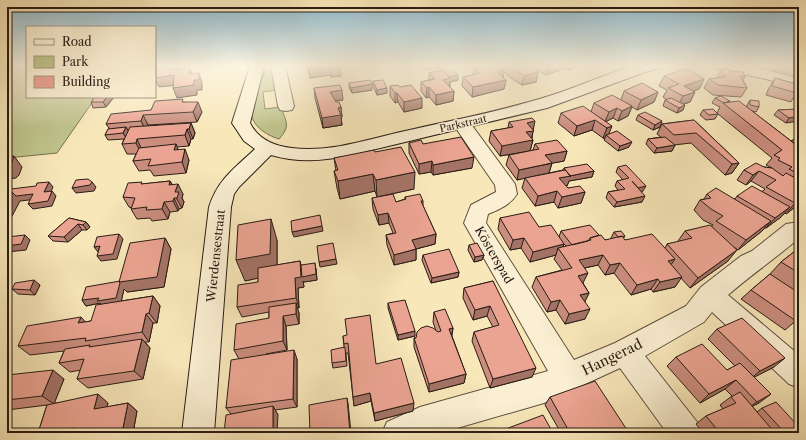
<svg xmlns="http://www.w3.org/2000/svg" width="806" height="440" font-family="'Libre Caslon Text',serif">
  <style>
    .green { fill: #c0c48d; stroke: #747051 }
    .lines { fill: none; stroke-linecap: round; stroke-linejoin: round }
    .street-casing { stroke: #5d4f3e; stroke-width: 2 }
    .secondary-casing { stroke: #291c15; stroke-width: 2 }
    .street { fill: #faefd2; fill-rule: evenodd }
    .secondary { fill: #faefd2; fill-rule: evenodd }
    .wall { fill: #ca8d7e; stroke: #291c15; fill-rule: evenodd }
    .shaded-wall { fill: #a47366; stroke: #291c15 }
    .building { fill: #eba492; stroke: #291c15 }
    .labels { text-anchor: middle; stroke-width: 3; stroke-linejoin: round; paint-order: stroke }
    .far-street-label { font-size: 10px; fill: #291c15; stroke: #faefd2 }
    .street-label { font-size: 12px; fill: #291c15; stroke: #faefd2 }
    .near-street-label { font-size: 14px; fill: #291c15; stroke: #faefd2 }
  </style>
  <rect width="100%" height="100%" fill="#f8e7b9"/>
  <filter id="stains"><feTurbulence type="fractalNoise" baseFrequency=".005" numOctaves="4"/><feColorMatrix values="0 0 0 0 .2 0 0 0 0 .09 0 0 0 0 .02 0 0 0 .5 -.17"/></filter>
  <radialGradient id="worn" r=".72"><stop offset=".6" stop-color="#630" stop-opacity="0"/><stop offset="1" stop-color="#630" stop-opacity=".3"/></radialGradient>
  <path class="green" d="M7,66L27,71V97H96L57,153L7,158Z
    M756,66H799V76L762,67Z
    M274,69L277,90L263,92L265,109L281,107C286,122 291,126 279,139C266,135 250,125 251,109C251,101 262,79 265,71Z"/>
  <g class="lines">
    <g class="street-casing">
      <path id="street" d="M271,66H285L294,106L292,110L286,111L280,110L278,106Z
        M462,119L468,120L515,184L517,194C510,205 500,209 488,214L486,223L574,360L615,343L686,306L701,287L741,256L752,251L786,224L799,222V238C776,258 751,275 728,295L799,355V388L789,384L712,312L704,322L645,356L697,422L702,433H667L620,368L544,403L440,433H382L387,422L420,407L548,371L464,223L471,205L496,192L495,185L453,124L456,120Z"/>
    </g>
    <g class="secondary-casing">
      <path id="secondary" d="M250,66H264L250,123C258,139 274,146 292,148C330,153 368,139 405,131C453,120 502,111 549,96C578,87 605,74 634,66C642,64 654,65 661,66L659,69L648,71L547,108L351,155C323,161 298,163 271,155L239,187L234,194L231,207L214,433H182L209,207C218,179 235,168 255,149L244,141L232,123Z
        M715,66C743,62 772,71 799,79V89L766,79L717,69Z"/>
    </g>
    <use href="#street" class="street"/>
    <use href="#secondary" class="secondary"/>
  </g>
  <path class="wall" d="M307,66H339L341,76L331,77V75L310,78Z
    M419,66H433V68L426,70Z
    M437,66L458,80L450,82V87L454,91L453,101L436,105L429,97L426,98L421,91V82L429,80V73L438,71L437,70Z
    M488,66H579L569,70L565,68L546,75L533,67L538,72L536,82L522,85L508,76V75L504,72L503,78L506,80L504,89L472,97L462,86L463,77L473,75L474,69Z
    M722,68L745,77L743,80L747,88L741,97L713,95L704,88L709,79L717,78Z
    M664,76L704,79L699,89L693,91L695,92L690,102L684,104L683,110L677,113L663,106L665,100H667L663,97L667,90L659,86Z
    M775,78L799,85V94L796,99L793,98L791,102L766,95L769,88Z
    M373,81L387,93L377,95L373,86Z
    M349,83L372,90L352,93L349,88Z
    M390,86L400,87L422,108L404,112L398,102L395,103L390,96Z
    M314,88L343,100L335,101L341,107L342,117H341L342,125L323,128L315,98Z
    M624,91L658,92L654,102L637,110L632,107L628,116L618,121L613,118L605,122L609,134L629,147L618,151L604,140L605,138H603L592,130L574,136L558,123L561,113L591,112L594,103L621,100Z
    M114,97L106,107L93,108L91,102Z
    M715,98L730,101L729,103L747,107V105L750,100L759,107L756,112L752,111L791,141L799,137V204L786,214L785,213L781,217L766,228H765L762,231L738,250L734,247L728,261L690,288L681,278L675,287L653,292L651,289L631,295L614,273L605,275L598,265L585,268L583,283L589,293L585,301V319L565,324L556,310L547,312L532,287L536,277L562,270L554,259L556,255L530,262L521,248L510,250L498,229L500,218L539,227L559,237L561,231L599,235L605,240L612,239L611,238L614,232L625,236L623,239L625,240L665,248L667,244L678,242V241L685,231L712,226L713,225L703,220L694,210L700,200L704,199L707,194L735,199L737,196L763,191L765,189L751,181L746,185L737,180L744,170L764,167L772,168L766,165L772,158L718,114L715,119L706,120L700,115L703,110L717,113L720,107L712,103ZM564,244L566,246L563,247Z
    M184,102L202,112L197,122L148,125V126L191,123L195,133L193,139H191L189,146L177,147L178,150L189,160L186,173L154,176L150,170L139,171L133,161L136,154H127L122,144L124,139L108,140L105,135L109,128L106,124L151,110Z
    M799,109L786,123L774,115L778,110Z
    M638,115L660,127L653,130L636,120Z
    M694,120L739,163L732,173L725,175L691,143L674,145H675L672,151L654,153L646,144L648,139L661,137L657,134L662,124Z
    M509,122L533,130L532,139L533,140L530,151L500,156L489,141L491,131L508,128Z
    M409,143L423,144L472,168L433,175L431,172L419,174L409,153Z
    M535,144L567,151L564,161L552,163L549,173L563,170L564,168L594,171L592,177L569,181L567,186H566L568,188L585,192L581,203L558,208L554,202L535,206L522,188L525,178L517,180L506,165L509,155L533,150Z
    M375,152L414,189L377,197L375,191L340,199L337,188L334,171H336L334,158Z
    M618,167L643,191L641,192L642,202L614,207L606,198L608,192L618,190L615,186L617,181L623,180L616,172Z
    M170,181L172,184L183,194L182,198L184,202L182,208L179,209L178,211L170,212L168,219L152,221L150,218L137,219L131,209L132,208L129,207L123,197L143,184Z
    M405,197L423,201V206L436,234L435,244L416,249V260L394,265L387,245L386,235L393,233L389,223L379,225L373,209L372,198L396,202L405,199Z
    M69,218L86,222L90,227L87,230H82L68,242L53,241L48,236Z
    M165,238L171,249L164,287L127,292L124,289L121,301L153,296L160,306L157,323H153L149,342H145L150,348L143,379L88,388L77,379L81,370L70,372L59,363L64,351L30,355L18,346L85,322L91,321L101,304L100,303L86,306L82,300L120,281Z
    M277,240V265L300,261L301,265L316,268L317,280L304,282L303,281L304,287L298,288L299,308H297L299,313V324L286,326L287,350L266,354L297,359V407L275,410L278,415L231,414L226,408L239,359L234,350L269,318V312L242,317L237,307L258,282V278L245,281Z
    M469,245L484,255L482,260L474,262L468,250Z
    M799,248V318L785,330L741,299L751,290L770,274L781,262Z
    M423,255L459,272L458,277L431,283L422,260Z
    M493,281L532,377L490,388L472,341L474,332L493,327L487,316L473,320L463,298L464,288Z
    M40,285L35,295L18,294L12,289Z
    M388,303L415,336L398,340L388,308Z
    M434,312L453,328L452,336L466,374L464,383L429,392L414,347V338L436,331L433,322Z
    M717,329L774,367L754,377L759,403L752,406L757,412L762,408L799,433H703L696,424L706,416L723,409L720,405L732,396L725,389L700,403L667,366L676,357L727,370L735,366L708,339Z
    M343,336L376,364L413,411L375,421L371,401L354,406L353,397L348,353H346L347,366L333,368L332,363L344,347Z
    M7,375L64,379L54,403H108L107,407L128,403L137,411L133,433H38L47,405L7,410Z
    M550,397L629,433H561L545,405Z"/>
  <path class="shaded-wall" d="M175,66H176L179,72L174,70Z
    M330,66L331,75L310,78L309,68Z
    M364,66H372L364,68Z
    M427,66H433V68L426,70Z
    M497,66H504L503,71L504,70L503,80L495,82Z
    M549,66H565V68L546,75Z
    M570,66H579L569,70Z
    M340,67L341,76L331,77L330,68Z
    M190,68L193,78L189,74Z
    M155,70L174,75L178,85L159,87L155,80Z
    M538,72L536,82L522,85L524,76Z
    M199,73L202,83V90H197V95L177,98L173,88L194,80Z
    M458,75V80L450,82L449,88L443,80L448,77Z
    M704,79L699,89L681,95L684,86Z
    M506,80L504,89L472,97L473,87Z
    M372,84V90L352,93L351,88Z
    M429,87V97L426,98L427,88Z
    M387,88V93L377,95V90Z
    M342,90L343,100L332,101L330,92Z
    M454,91L453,101L436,105V95Z
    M658,92L654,102L637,110L641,100Z
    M695,92L690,102L678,106L683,96Z
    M395,93H397L398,102L395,103Z
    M107,97H114L106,107L103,102Z
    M422,98V108L404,112V102Z
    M198,102L202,112L197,122L193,112Z
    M685,105L683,110L677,113L679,108Z
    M632,106L628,116L618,121L622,111Z
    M341,107L342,117H341L342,125L323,128L322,118L338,108Z
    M617,108L613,118L605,122L609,112Z
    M143,115L148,125L146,131L141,121Z
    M799,116V121L786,123L789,118Z
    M595,120L592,130L574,136L577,126Z
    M535,121L531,141L533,140L530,151L500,156L502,146L527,123Z
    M662,121L660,127L653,130L655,125Z
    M191,123L195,133L193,139L189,129Z
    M612,126L608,136L606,135L605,138H603L607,128Z
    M126,127L129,132L126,138L123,133Z
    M187,129L191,139L189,146L185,135Z
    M137,139L142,150L141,153L136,143Z
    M632,142L629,147L618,151L620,146Z
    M176,144L180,154L174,150Z
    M675,145L672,151L654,153L657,148Z
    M185,149L189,160L186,173L182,162Z
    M567,151L564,161L543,165L545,155Z
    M14,156L22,167L19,175L16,178L7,179V168Z
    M474,157L472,168L433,175V165Z
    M432,161L431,172L419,174V164Z
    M552,163L549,173L517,180L519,170Z
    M739,163L732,173L725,175L732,164Z
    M594,171L592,177L569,181L567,186L556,188L559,178Z
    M759,171L751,181L746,185L753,175Z
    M415,172L414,189L377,197L376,180Z
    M373,174L375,191L340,199L338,181Z
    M170,181L175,192L178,184L183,194L182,198L184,202L182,208L169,185Z
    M49,182L53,187L48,198L44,192Z
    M92,182L96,187L94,191L76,193L72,188Z
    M646,186L643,191L635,193L638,188Z
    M11,191L33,194L38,199L20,201L10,220H7V199Z
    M52,191L56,196L52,206L33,209L28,204Z
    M557,191L554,202L535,206L538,196Z
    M585,192L581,203L558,208L562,197Z
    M645,196L642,202L614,207L617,202Z
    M174,198L179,209L178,211L173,201Z
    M799,200V204L786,214L795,203Z
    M164,202L170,212L168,219L162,209Z
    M790,207L781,217L766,228L775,218Z
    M388,213L389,223L379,225L378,215Z
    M271,219L277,240V274L245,281L236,260Z
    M771,221L762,231L738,250L746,240Z
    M86,222L90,227L87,230L83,225Z
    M78,224L82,230L68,242L64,237Z
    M322,226L323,231L294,237L292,232Z
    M119,234L123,239L117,259L101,261L97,256Z
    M436,234L435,244L412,250V240Z
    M25,235L30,240L26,250L7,252V246Z
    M165,238L171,249L164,287L127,292L124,289L121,303L102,306L100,303L86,306L82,300L119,282Z
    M524,238L521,248L510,250L513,240Z
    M564,244L561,252L558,248L556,255L530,262L533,252Z
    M100,246L98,252L94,247Z
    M416,249V260L394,265V255Z
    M737,250L728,261L690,288L698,278Z
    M484,255L482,260L474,262L475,257Z
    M603,255L598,265L575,270L579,260Z
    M336,259L337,264L320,267L319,262Z
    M675,259L668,269V261Z
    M300,261L302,271L315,263L317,280L304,282L303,281L304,287L298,288L299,308L296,298L295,278Z
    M620,263L614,273L605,275L610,265Z
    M459,272L458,277L431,283L432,278Z
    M588,273L583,283L573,286L578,276Z
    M682,277L675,287L653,292L660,282Z
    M658,279L651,289L631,295L637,285Z
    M34,280L40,285L35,295L30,290Z
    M589,293L584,303L580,295Z
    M153,296L160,306L157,323L149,313Z
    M560,300L556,310L547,312L551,302Z
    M296,303L299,313V324L296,314Z
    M490,306L487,316L473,320L475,310Z
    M590,309L585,319L565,324L569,314Z
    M146,314L153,323L149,342L142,332Z
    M283,316L286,326L287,350L283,341Z
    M81,317L90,327L78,323Z
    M453,328L451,338L449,329Z
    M415,331V336L398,340V335Z
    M142,339L150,348L143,379L134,371Z
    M294,350L297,359V407L293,399Z
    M785,358L774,367L749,380L760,371Z
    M536,368L532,377L490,388L493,379Z
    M53,370L64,379L54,404L42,396Z
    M466,374L464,383L429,392V384Z
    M736,380L725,389L700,403L709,394Z
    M370,393L371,401L354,406L353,397Z
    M98,394L108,403L104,417L94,409Z
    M771,394L759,403L745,410L757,402Z
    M347,398L348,403L351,433H350Z
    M128,403L137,411L133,433H122Z
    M414,403L413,411L375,421L374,413Z
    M273,406L278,415L277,433H273Z
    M75,428L82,433H52Z"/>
  <path class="building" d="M155,66H175L174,70L190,68L189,74L199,73V80H194V85L173,88L174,75L155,78L156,70H155Z
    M308,66H329L309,68Z
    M330,66H339L340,67L330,68Z
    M437,66H449L458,75L449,77Z
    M489,66H499L504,70L497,72L506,80L473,87L463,77L479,73L474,69Z
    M510,66H531L538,72L524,76L510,67L511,66Z
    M722,68L729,69L730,71L743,72L745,77L740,76L747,88L718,85L709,79L725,77L721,70H723Z
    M685,69L690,70L704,79L684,86L695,92L683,96L668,88L679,84L664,76Z
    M442,70L450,78L443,80L454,91L436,95L429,87L427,88L421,82L435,79L429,73Z
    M775,78L799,85V88L797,93L772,86Z
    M370,80L372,84L351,88L349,83Z
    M383,80L387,88L377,90L373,81Z
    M642,83L658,92L641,100L624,91Z
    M340,85L342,90L330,92L336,102H339L341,107L338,108L341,115L322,118L314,88Z
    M398,85L400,87L411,85L422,98L404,102L397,93H395L390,86Z
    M612,95L632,106L622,111L617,108L609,112L594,103Z
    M721,96L730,101L724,103L715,98Z
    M95,97H107L103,102H91Z
    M671,98L685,105L679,108L665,100Z
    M183,99L182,102H198L193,112L143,115L141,121L106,124L111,114L151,110L155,101Z
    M750,100L759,101V107L750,105Z
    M739,101L799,147V174L789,169L792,167L778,160L780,158L774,155L782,150L723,103Z
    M583,106L612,126L607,128L595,120L577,126L561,113Z
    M713,109L718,114L709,115L703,110Z
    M799,109V116L789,118L778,110Z
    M645,112L662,121L655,125L638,115Z
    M532,118L535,121L527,123L534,131L526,132L533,140L502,146L491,131L513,127L509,122Z
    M694,120L739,163L732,164L696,133L674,135L662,124Z
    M191,123L189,129H187L185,135L137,139L136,143L122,144L130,127Z
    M126,127L123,133L105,135L108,129Z
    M617,131L632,142L620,146L606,135Z
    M461,137L474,157L433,165L432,161L419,164L409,143L421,140L423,144Z
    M665,137L675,145L657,148L648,139Z
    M799,137V147L791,141Z
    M557,140L567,151L545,155L552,163L519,170L509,155L539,149L535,144Z
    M176,144L174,150L185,149L182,162L148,166L151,159L133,161L139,148Z
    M401,147L415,172L376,180L373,174L338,181L334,171L338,170L334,158L374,150L375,152Z
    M14,156L11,165L7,168V157Z
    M756,163L764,167L772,168L783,176L786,173L799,180V200L795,203L766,187L776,180L759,171L753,175L744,170Z
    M587,164L594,171L570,176L564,168Z
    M626,165L646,186L638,188L632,181L645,196L617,202L608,192L625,189L617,181L629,178L618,167Z
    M565,170L571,176L559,178L568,188L580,186L585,192L562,197L557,191L538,196L525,178Z
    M88,179L92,182L90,185L72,188L76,180Z
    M170,181L169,185L178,184L175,192H179L177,198H174L173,201L164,202L162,209L146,210L147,207L131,209L135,198L123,197L128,183L142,182L141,184Z
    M49,182L44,192L52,191L48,201L28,204L33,194L16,196L11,191H10L11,189L36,186L37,183Z
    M752,186L790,207L775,218L737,196Z
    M716,188L771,221L746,240L716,221L723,216L711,209L700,200L711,198L707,194Z
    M11,191L7,199V192Z
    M393,194L396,202L406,199L405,197L420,194L423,201H421L436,234L412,240L416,249L394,255L386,235L396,233L388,213L378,215L372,198Z
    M529,212L539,227L551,225L564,244L533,252L524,238L513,240L500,218Z
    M320,215L322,226L292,232L291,221Z
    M69,218L86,222L83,225L78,224L64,237L48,236Z
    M271,219L270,254L236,260L238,225Z
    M590,225L599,235L590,238L588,241L572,245L561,231Z
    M710,225L737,250L698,278L667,244L692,238L685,231Z
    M621,231L625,236L618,237L614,232Z
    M119,234L113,254L97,256L100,246L94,247L97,237Z
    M652,234L675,259L668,261L682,277L660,282L658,279L637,285L620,263L610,265L603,255L579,260L588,273L578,276L589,293L580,295L590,309L569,314L560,300L551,302L536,277L572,268L558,248L591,240L590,238L601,235L605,240L622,236L625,240Z
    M25,235L21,244L7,246V237Z
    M165,238L157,277L119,282L130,243Z
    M333,243L336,259L319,262L317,246Z
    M477,243L484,255L475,257L469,245Z
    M799,248V273L781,262Z
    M449,249L459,272L432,278L423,255Z
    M300,261L301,277L295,278L296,298L237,307L238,285L258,282V268Z
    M315,263L316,274L302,277L301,265Z
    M770,274L799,293V318L796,321L751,290Z
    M34,280L30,290L12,289L15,283Z
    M120,281L119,282L120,283L116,298L97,301L99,298L82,300L86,287Z
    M493,281L536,368L493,379L474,332L499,325L490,306L475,310L464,288Z
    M153,296L149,313L146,314L142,332L85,341L86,338L18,346L27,326L81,317L78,323L91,321L96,305Z
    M405,300L415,331L398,335L388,303Z
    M296,303V314L283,316V341L234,350L236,324L269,318V307Z
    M445,309L453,328L449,329L466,374L429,384L414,338H416L417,332L421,328L427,326L433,328L438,332L441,331L434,312Z
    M370,315L376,364L401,358L414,403L374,413L370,393L353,397L348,343L344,344L343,336L347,335L345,319Z
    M742,318L785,358L760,371L717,329Z
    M142,339L134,371L77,379L84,359L59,363L65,349L90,345L89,347Z
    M702,344L727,370L740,363L771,394L757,402L736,380L709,394L676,357Z
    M345,347L346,361L332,363L331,350Z
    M294,350L293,399L226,408L231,360Z
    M53,370L42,396L7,400V375Z
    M595,381L629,433H570L550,397Z
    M740,392L775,433H720L706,416L736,403L731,397Z
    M98,394L94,409L128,403L122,433H73L75,428L52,433H38L47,405Z
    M347,398L350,433H310L309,405Z
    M776,402L799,427V428L788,433H785L762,408Z
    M273,406V433H224L226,415Z
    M543,415L553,433H495Z
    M799,428V433H788Z"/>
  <linearGradient id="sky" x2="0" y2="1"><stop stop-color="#8bb9cf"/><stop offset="0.52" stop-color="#fcf4e0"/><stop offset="1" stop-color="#fcf4e0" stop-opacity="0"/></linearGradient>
  <rect width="806" height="127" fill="url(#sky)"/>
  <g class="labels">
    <g class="far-street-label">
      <text transform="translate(463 123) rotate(-13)" y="4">Parkstraat</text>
    </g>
    <g class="street-label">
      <text transform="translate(494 255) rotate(60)" y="4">Kösterspad</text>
      <text transform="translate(216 256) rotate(-84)" y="4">Wierdensestraat</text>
    </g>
    <g class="near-street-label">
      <text transform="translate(612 357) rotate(-26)" y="5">Hangerad</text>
    </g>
  </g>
  <rect width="806" height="440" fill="none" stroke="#f8e7b9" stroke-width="24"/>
  <rect x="8" y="8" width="790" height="424" fill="none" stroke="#291c15" stroke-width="2"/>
  <rect x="12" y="12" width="782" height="416" fill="none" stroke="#291c15"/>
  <rect x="26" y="26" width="130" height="72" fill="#faefd2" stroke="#a69b86"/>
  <rect x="34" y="39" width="20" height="6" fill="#faefd2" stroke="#a69b86"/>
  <text x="62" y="46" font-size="12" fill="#291c15">Road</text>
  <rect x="34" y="56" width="20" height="12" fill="#c0c48d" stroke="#a69b86"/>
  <text x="62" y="66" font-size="12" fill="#291c15">Park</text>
  <rect x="34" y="76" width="20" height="12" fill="#eba492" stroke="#a69b86"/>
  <text x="62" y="86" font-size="12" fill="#291c15">Building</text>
  <rect width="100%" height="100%" filter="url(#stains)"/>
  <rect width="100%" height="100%" fill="url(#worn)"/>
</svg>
